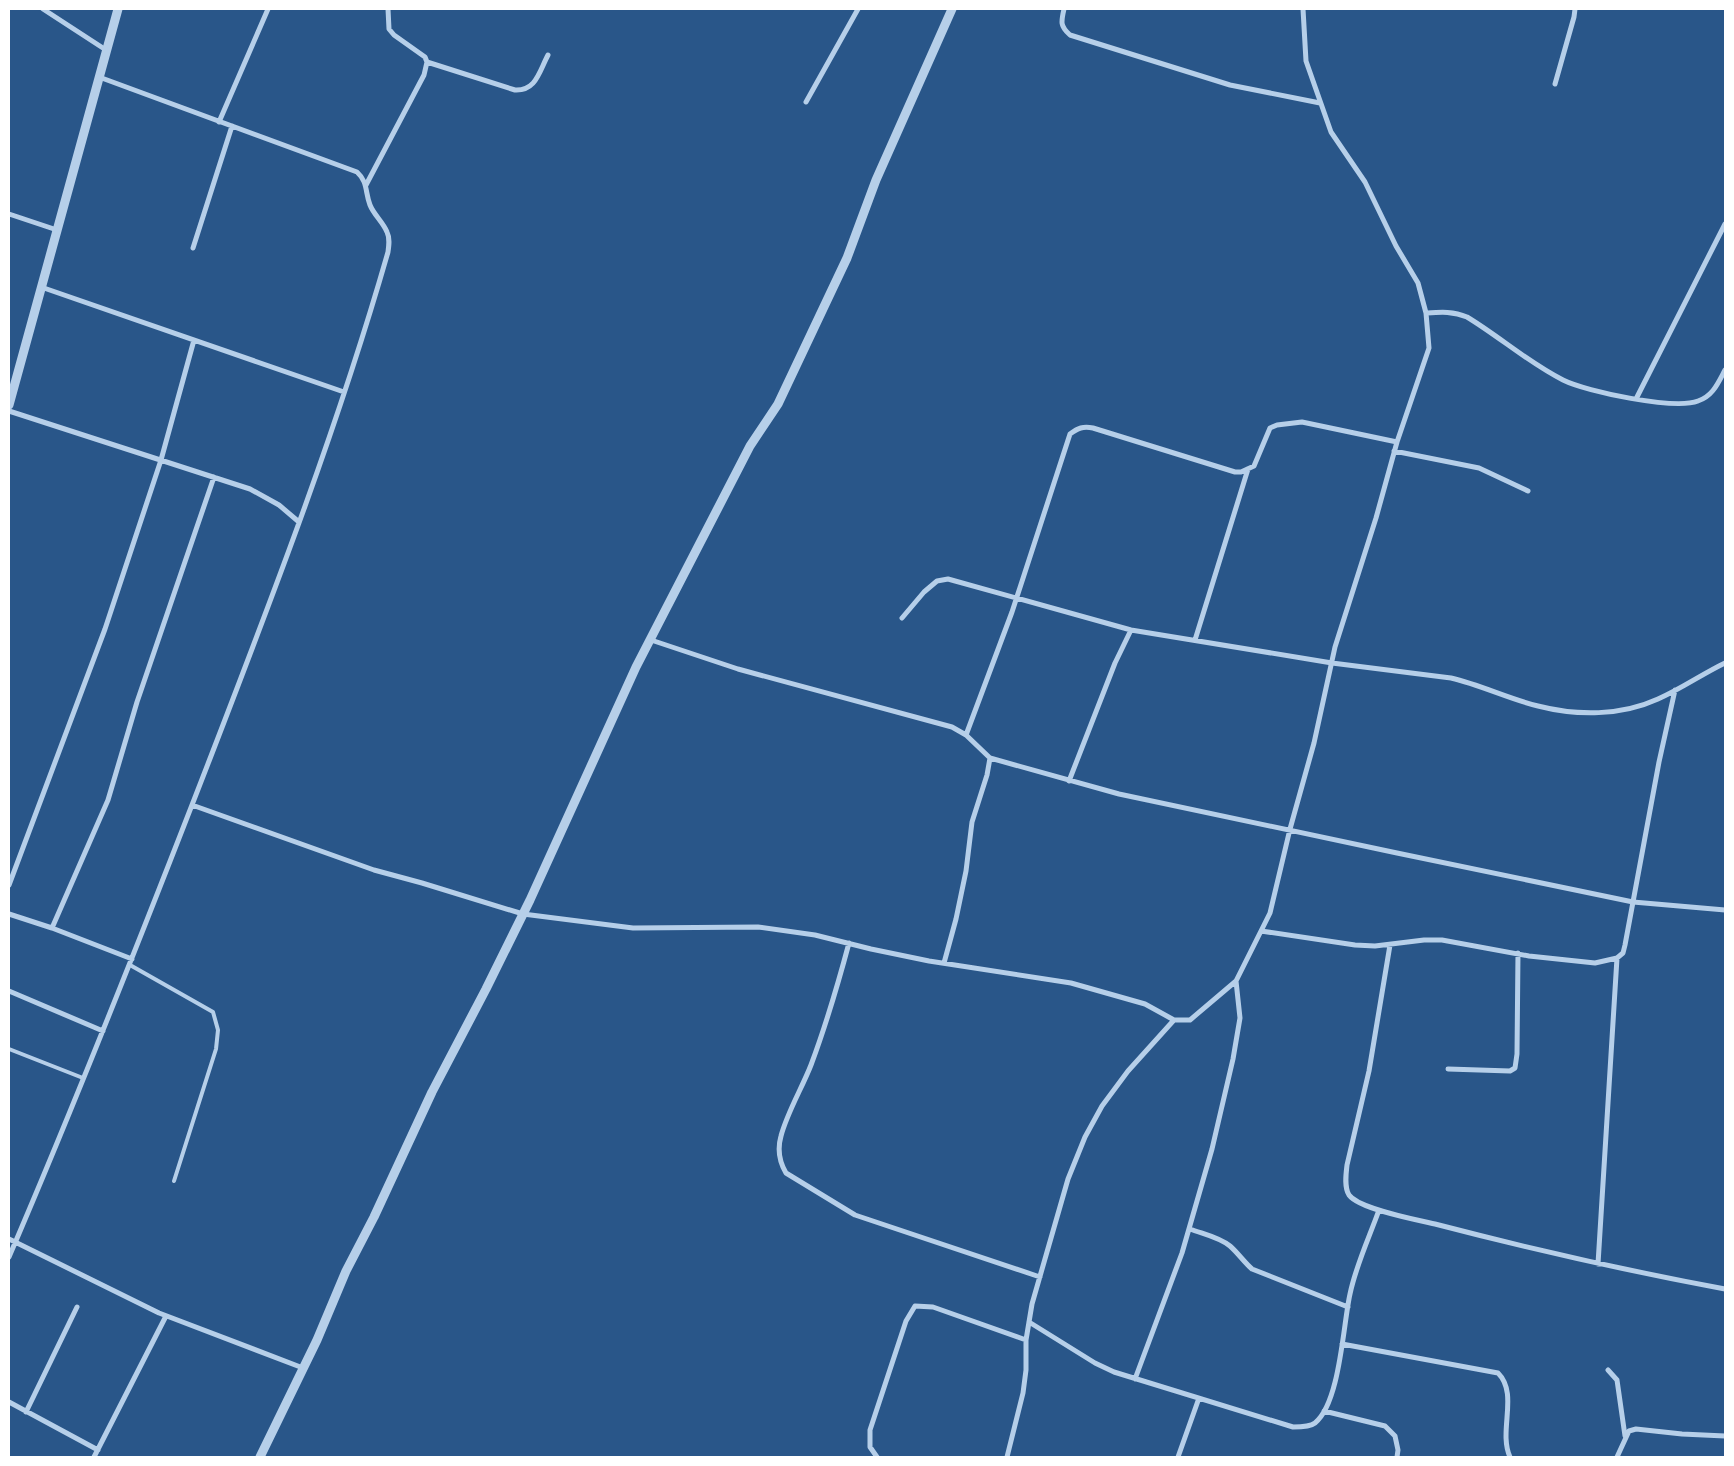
<svg xmlns="http://www.w3.org/2000/svg" width="1734" height="1466" font-family="'Varela Round',sans-serif">
  <style>
    .lines { fill: none; stroke-linecap: round; stroke-linejoin: round }
    .service { stroke: #b6cfe9; stroke-width: 4 }
    .minor { stroke: #b6cfe9; stroke-width: 5 }
    .tertiary { stroke: #b6cfe9; stroke-width: 9 }
  </style>
  <rect width="100%" height="100%" fill="#295689"/>
  <g class="lines">
    <path class="service" d="M130,965L213,1012L218,1030L216,1049L174,1181
      M9,1049L83,1078"/>
    <path class="minor" d="M43,9L106,50
      M1064,9C1061,22 1060,26 1070,35L1230,85L1320,103
      M427,62L515,90C536,91 539,72 548,55
      M1555,84L1574,17L1575,9
      M806,102L858,9
      M219,122L268,9
      M366,185L424,75L427,62L425,57L394,35L389,29L388,9
      M9,214L57,230
      M193,248L232,126
      M41,287L344,392
      M1426,313C1441,312 1453,311 1467,317C1500,337 1529,363 1563,380C1587,392 1675,410 1698,401C1713,396 1718,383 1725,370
      M1636,399L1725,224
      M9,411L250,489L279,505L299,522
      M1394,451L1479,468L1528,491
      M902,618L924,592L937,581L948,579L1131,630L1332,663L1451,678C1481,685 1509,699 1538,706C1577,716 1621,716 1658,699C1681,689 1702,674 1725,663
      M651,640L738,669L952,727L966,735L990,758
      M1195,640L1248,469
      M966,735L1012,612L1070,434C1078,428 1083,426 1093,428L1235,472H1241L1254,466L1270,428L1277,425L1302,422L1397,442
      M1069,781L1115,663L1131,630
      M192,805L374,870L422,883L523,914L633,928L758,927L815,935L871,949L929,961L1071,983L1145,1004L1174,1020H1190L1236,981L1270,913L1290,829L1314,743L1335,647L1376,518L1397,442L1429,348L1426,313L1418,283L1396,246L1365,182L1331,132L1306,61L1303,9
      M9,885L105,629L161,460L194,340
      M9,914L52,928L132,959
      M52,928L108,800L137,702L214,477
      M1261,931L1355,945L1375,946L1424,940H1442L1529,956L1595,963L1617,958L1623,953L1625,945L1659,762L1675,690
      M849,943C838,984 826,1025 811,1065C802,1088 787,1113 781,1136C777,1150 779,1161 786,1173L855,1215L1040,1277
      M1390,945L1369,1071L1347,1165C1346,1174 1344,1187 1349,1195C1359,1209 1417,1220 1435,1224C1531,1249 1628,1271 1725,1289
      M944,963L956,919L966,871L972,822L987,775L990,758L1119,794L1397,853L1633,902L1725,910
      M9,991L103,1031
      M1448,1069L1510,1071L1515,1068L1517,1054L1518,953
      M1190,1229C1203,1234 1219,1237 1230,1246C1238,1253 1244,1262 1252,1269L1348,1307
      M9,1239L159,1313L303,1368
      M9,1257C80,1092 146,924 211,756C275,590 339,423 388,252C389,245 390,238 387,232C383,222 374,215 370,205C365,192 368,182 357,172L99,77
      M1598,1264L1617,958
      M1029,1322L1095,1363L1114,1372L1293,1427C1300,1427 1310,1427 1315,1423C1340,1403 1343,1325 1350,1294C1356,1265 1369,1238 1379,1210
      M1342,1344L1498,1373C1519,1394 1498,1431 1510,1457
      M1608,1370L1617,1380L1625,1436
      M1135,1379L1182,1253L1212,1149L1233,1059L1240,1018L1236,981
      M9,1402L98,1450
      M1324,1411L1385,1426L1395,1436L1398,1450L1397,1457
      M26,1412L77,1307
      M94,1457L166,1316
      M877,1457L870,1447V1430L906,1321L915,1306L933,1307L1026,1340
      M1007,1457L1023,1393L1026,1370V1340L1032,1304L1068,1179L1085,1137L1102,1106L1128,1071L1174,1020
      M1178,1457L1199,1398
      M1617,1457L1629,1431L1636,1429L1682,1434L1725,1436"/>
    <path class="tertiary" d="M9,405L118,9
      M260,1457L317,1340L346,1271L374,1217L432,1092L486,989L530,900L636,667L750,446L778,404L847,258L876,180L952,9"/>
  </g>
  <rect width="1734" height="1466" fill="none" stroke="#ffffff" stroke-width="20"/>
</svg>
